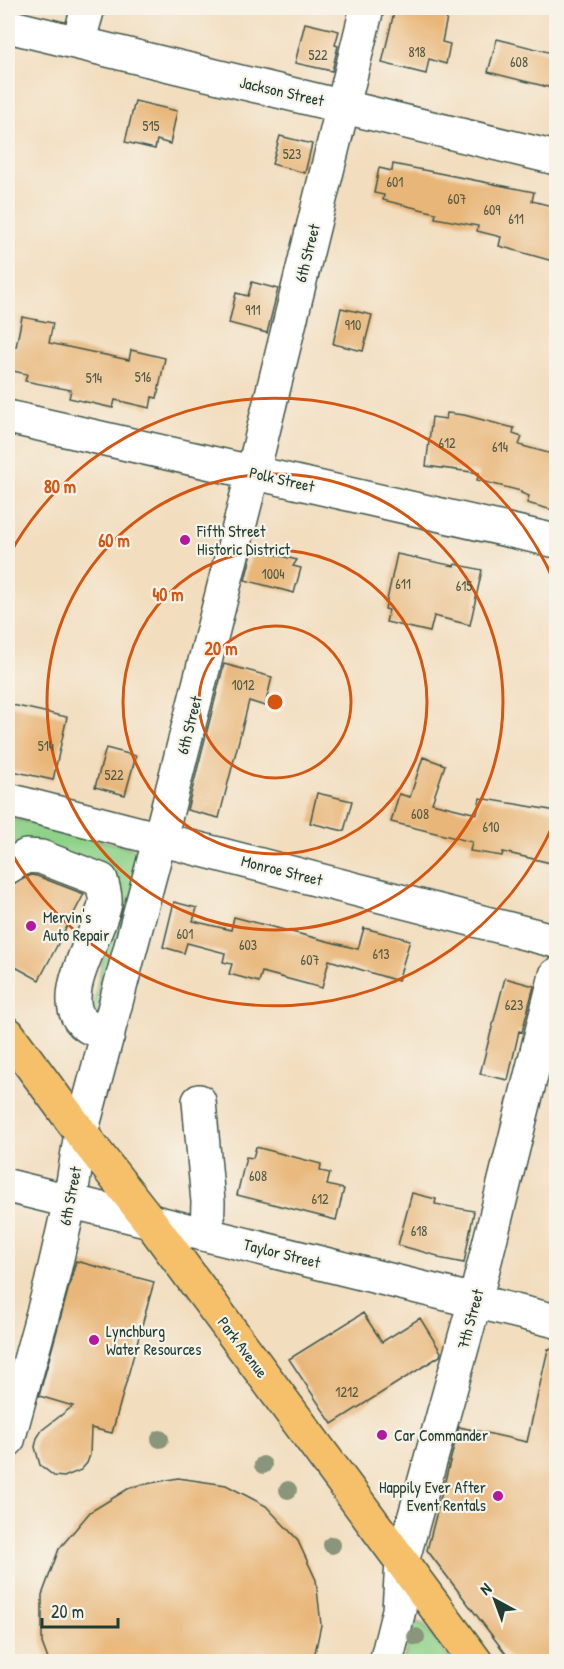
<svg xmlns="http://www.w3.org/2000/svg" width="564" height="1669" font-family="'Patrick Hand',sans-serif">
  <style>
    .green { fill: #8ed189; stroke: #56875e; stroke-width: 1.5 }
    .building { fill: #e8b678 }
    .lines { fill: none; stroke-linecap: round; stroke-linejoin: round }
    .minor-casing { stroke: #3f5549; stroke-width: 36 }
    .major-casing { stroke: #3f5549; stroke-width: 36 }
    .minor { stroke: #fff; stroke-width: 33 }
    .major { stroke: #f6c06b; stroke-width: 33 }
    .tree { fill: #8a967b }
    .ring { fill: none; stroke: #d45610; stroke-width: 3 }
    .poi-dot { fill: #b5179e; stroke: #f7f3e8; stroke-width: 2 }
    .labels { text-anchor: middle; stroke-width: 4.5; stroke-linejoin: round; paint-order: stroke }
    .number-label { font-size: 14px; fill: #515b45 }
    .street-label { font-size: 16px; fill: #1f3d34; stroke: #f7f3e8 }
    .poi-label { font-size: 16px; fill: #1f3d34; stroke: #f7f3e8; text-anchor: start }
    .centre { fill: #d45610; stroke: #f7f3e8; stroke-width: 3 }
    .ring-label { font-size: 18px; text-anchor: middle; font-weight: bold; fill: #d45610; stroke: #f7f3e8; stroke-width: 4.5; stroke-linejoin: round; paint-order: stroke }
  </style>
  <rect width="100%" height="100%" fill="#f7f3e8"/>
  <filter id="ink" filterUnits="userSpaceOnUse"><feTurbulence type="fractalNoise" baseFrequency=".0167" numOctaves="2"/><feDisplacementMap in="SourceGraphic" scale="12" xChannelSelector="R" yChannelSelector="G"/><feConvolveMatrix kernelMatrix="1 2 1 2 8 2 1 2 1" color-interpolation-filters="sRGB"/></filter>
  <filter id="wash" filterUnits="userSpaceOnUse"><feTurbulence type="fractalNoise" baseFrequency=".008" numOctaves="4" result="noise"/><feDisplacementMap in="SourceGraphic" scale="24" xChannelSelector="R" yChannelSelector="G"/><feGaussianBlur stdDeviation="1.35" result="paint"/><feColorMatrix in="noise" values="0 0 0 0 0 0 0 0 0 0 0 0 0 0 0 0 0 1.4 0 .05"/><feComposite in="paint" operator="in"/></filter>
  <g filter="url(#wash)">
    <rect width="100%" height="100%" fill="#f2ddbe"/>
    <path class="green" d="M8,817L144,851L100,1013L93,1008L115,898L69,861L8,842Z
      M416,1622L424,1625L451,1661L403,1662L412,1626Z"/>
    <g id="blocks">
      <path class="building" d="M395,8H449L442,42L450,44L446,64L429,59L426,74L382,63Z
        M305,23L339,31L335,45L338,46L332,71L295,63Z
        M497,39L556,54V89L488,72Z
        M135,101L177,111L170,144L157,140L155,149L125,142Z
        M280,136L312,144L305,173L272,164Z
        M393,164L534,192L532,201L556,207V262L499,246L501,237L477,231L478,226L435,218L436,213L383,200L384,195L374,193L379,168L392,171Z
        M252,282L278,289L267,333L229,323L236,293L248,296Z
        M341,308L372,315L363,351L333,344Z
        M22,317L53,323L49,343L129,360L131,350L165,358L157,398L152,397L150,408L115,400L113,408L69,398L71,390L25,381L27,374L8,370L10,345L16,347Z
        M447,413L464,415L514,428L513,434L522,437L519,445L556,455V511L527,503L529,496L521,493V491L477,480L479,473L426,466L432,417L446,419Z
        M253,549L297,560L293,566L301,568L294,593L245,580Z
        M397,554L454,566L455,564L482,570L470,625L434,616L430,632L386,622L389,610L385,609Z
        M224,664L272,677L265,706L249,701L219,818L187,810Z
        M8,704L67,717L53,780L8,770Z
        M106,748L136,756L125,795L95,787Z
        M423,757L445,765L432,803L477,814L480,798L556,811V842L551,863L503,852L502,856L470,851L472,842L391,822L399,794L410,797Z
        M317,793L352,801L344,831L310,823Z
        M31,875L37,876L84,894L39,980L8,963V895L13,884Z
        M174,902L197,908L193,921L231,930L234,917L358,949L364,928L410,940L398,981L329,960L322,988L262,972L259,982L229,974L232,964L223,962L225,953L187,943L184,953L163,947Z
        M505,978L534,986L522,1032L519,1031L508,1080L480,1074Z
        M256,1147L321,1164L320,1171L330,1173L327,1185L344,1189L336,1220L237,1195L246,1157L253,1158Z
        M412,1193L436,1199L435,1204L474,1211L464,1263L438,1258V1256L398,1245Z
        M76,1261L154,1282L112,1433L91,1428L90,1455L87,1463L81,1470L64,1477L54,1476L40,1465L35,1447L37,1438L42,1430L73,1406L39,1396Z
        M363,1313L382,1342L420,1318L441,1352L440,1356L332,1424L289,1359Z
        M548,1349L556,1350V1662H524L509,1658L427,1550L459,1427L527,1442Z
        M178,1478L226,1485L266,1506L297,1539L316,1580L321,1625L313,1662H49L42,1643V1595L59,1549L90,1512L131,1487Z"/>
    </g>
  </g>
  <g filter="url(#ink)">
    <use href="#blocks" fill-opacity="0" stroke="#3f5549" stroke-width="1.5"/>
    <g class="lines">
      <g class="minor-casing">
        <path id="minor" d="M8,26L556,158
          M78,43L88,8
          M8,417L556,541
          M8,800L556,941
          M8,867L26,856L41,857L101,880C103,887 106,896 105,903C100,934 55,996 83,1023C90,1029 99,1032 108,1035
          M199,1101L208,1202L207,1234
          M8,1186L556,1321
          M8,1440L51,1284L70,1201L81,1133L166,815L253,472L367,8
          M386,1662L399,1610L402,1562L475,1301L556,975"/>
      </g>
      <g class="major-casing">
        <path id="major" d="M8,1034L81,1133L149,1220L476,1662"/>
      </g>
      <use href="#minor" class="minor"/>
      <use href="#major" class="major"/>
    </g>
    <g class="tree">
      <circle cx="160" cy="1439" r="9"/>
      <circle cx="263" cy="1465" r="9"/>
      <circle cx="288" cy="1490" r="9"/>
      <circle cx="332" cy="1545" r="9"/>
      <circle cx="416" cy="1637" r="9"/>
    </g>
  </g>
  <g class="ring">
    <circle cx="275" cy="702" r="76"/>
    <circle cx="275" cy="702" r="152"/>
    <circle cx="275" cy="702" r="228"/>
    <path d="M556 818A304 304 0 0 1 8 847M8 557A304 304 0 0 1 556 586"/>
  </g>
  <g class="poi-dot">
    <circle cx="185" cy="540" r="6"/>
    <circle cx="31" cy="926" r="6"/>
    <circle cx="94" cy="1340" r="6"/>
    <circle cx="382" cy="1435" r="6"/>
    <circle cx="498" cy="1496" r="6"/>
  </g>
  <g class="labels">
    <g class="number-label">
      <text x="417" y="57">818</text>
      <text x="318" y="60">522</text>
      <text x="519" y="67">608</text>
      <text x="151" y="131">515</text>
      <text x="292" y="159">523</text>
      <text x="395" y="187">601</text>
      <text x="457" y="204">607</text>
      <text x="492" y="215">609</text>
      <text x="516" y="224">611</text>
      <text x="253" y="315">911</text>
      <text x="353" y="330">910</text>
      <text x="143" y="382">516</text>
      <text x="94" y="383">514</text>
      <text x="447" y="448">612</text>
      <text x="500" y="452">614</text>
      <text x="273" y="579">1004</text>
      <text x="403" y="589">611</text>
      <text x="464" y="591">615</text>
      <text x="243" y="690">1012</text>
      <text x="46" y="751">514</text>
      <text x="114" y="780">522</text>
      <text x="420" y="819">608</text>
      <text x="491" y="832">610</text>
      <text x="185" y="939">601</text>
      <text x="248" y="950">603</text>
      <text x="381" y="959">613</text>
      <text x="310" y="965">607</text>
      <text x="514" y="1010">623</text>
      <text x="258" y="1181">608</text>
      <text x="320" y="1204">612</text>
      <text x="419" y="1236">618</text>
      <text x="347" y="1397">1212</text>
    </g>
    <g class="street-label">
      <text transform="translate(282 91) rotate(13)" y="6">Jackson Street</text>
      <text transform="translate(307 253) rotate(-76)" y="6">6th Street</text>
      <text transform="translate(282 479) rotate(13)" y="6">Polk Street</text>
      <text transform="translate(189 725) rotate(-76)" y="6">6th Street</text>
      <text transform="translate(282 870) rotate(14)" y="6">Monroe Street</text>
      <text transform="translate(70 1196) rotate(-79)" y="6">6th Street</text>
      <text transform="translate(282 1253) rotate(14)" y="6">Taylor Street</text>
      <text transform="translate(470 1319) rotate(-75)" y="6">7th Street</text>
      <text transform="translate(243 1347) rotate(53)" y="6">Park Avenue</text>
    </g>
    <g class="poi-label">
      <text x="197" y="537">Fifth Street<tspan x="197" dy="18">Historic District</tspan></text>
      <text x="43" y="923">Mervin's<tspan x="43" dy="18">Auto Repair</tspan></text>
      <text x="106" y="1337">Lynchburg<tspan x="106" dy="18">Water Resources</tspan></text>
      <text x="394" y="1441">Car Commander</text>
      <text x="486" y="1493" text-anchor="end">Happily Ever After<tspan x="486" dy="18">Event Rentals</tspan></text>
    </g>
  </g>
  <circle cx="275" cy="702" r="9" class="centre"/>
  <g class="ring-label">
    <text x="60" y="493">80 m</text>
    <text x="114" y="547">60 m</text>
    <text x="168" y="601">40 m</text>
    <text x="221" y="655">20 m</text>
  </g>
  <rect width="564" height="1669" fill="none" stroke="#f7f3e8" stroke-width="30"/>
  <g transform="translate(495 1600) rotate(319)" stroke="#f7f3e8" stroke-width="4.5" paint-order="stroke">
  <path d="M0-4.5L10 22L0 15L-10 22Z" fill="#1f3d34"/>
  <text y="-9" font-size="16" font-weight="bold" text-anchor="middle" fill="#1f3d34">N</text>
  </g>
  <path d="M42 1618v9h76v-9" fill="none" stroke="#1f3d34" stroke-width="3"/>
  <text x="51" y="1618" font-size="18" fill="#1f3d34" stroke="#f7f3e8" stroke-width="4.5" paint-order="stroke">20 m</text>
</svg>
